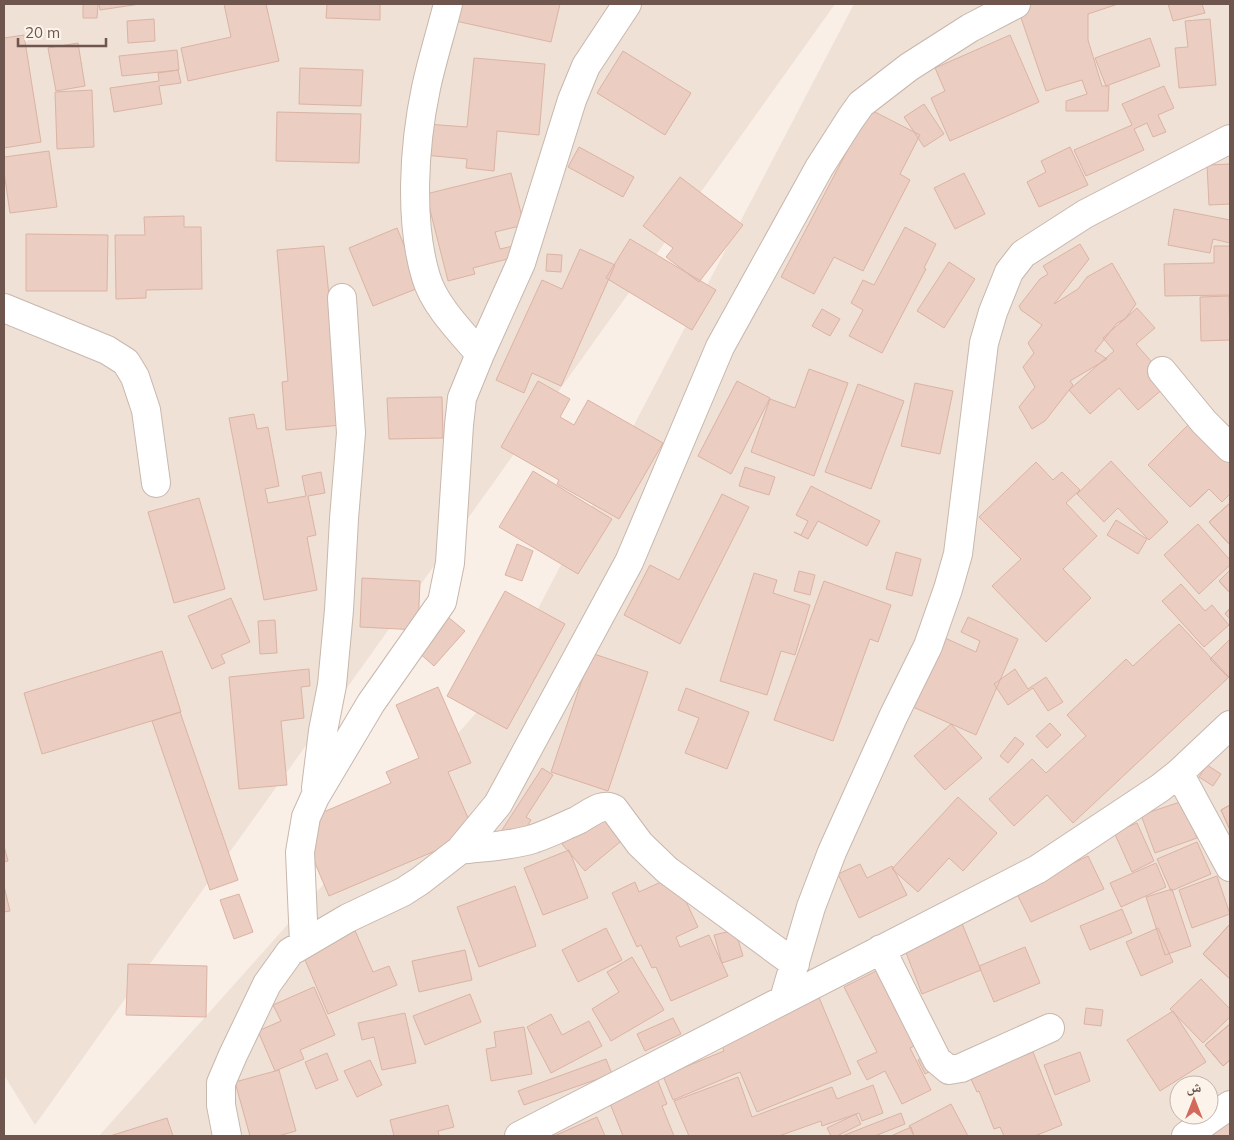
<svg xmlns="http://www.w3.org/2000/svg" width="1234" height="1140" font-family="Mulish,'Noto Naskh Arabic',sans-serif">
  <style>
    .residential { fill: #efe1d5; fill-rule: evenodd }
    .building { fill: #ebcdc1; stroke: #dbb3a4 }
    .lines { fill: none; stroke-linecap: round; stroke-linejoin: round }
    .minor-casing { stroke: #c8b7ad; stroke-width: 30 }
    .minor { stroke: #fff; stroke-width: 28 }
  </style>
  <rect width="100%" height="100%" fill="#f9efe6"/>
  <path class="residential" d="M4,4H835L35,1125L4,1075Z
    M854,4H1230V1136H99L494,693ZM1179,1085H1209V1115H1179Z"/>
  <path class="building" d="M83,4H98L97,18H83Z
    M99,4H140L100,10Z
    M224,4H266L279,61L188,81L181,48L231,37Z
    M327,4H380V20L326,18Z
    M455,4H560L551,42L451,20Z
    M1032,4H1118L1088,14V40L1102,86H1109L1108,111H1066V101L1087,94L1082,80L1046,91L1018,9Z
    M1168,4H1202L1205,13L1173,21Z
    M154,19L155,41L128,43L127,21Z
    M1210,19L1216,85L1179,88L1175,48L1188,47L1185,21Z
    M24,35L41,142L4,148V38Z
    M1010,35L1039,102L950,141L931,98L945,91L935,68Z
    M1150,38L1160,66L1106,86L1095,58Z
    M78,43L85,86L56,91L48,48Z
    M177,50L179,70L122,76L119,56Z
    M623,51L691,93L665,135L597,93Z
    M474,58L545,64L539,135L497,131L494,171L466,168L467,159L424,155L426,124L467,127Z
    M300,68L363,70L361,106L299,104Z
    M178,70L181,83L159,86L162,104L114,112L110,88L159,81L158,73Z
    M1164,86L1174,108L1158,115L1166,132L1153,137L1147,123L1134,129L1144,150L1086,176L1074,150L1132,125L1122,104Z
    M92,90L94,147L57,149L55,92Z
    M924,104L944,134L924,147L904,117Z
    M869,109L920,135L900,174L910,180L863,271L834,257L814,294L781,277Z
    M277,112L361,114L359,163L276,161Z
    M579,147L634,177L623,197L568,167Z
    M1070,147L1088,185L1039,207L1027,182L1046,172L1041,161Z
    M49,151L57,207L10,213L4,172V157Z
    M1230,164V204L1209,205L1207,165Z
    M511,173L524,225L495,232L500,249L517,245L519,256L473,268L475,274L448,281L426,194Z
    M964,173L985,214L955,229L934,188Z
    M680,177L743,225L699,282L666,257L673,248L643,226Z
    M1174,209L1230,220V243L1213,239L1210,253L1168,245Z
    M184,216V227H201L202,289L146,290V298L116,299L115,235H145L144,217Z
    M905,227L936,244L924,268L926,269L882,353L849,336L863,310L851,303L863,280L874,285Z
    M397,228L421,287L373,306L349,248Z
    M26,234L108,235L107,291H26Z
    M630,239L716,290L692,330L606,278Z
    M1080,244L1089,259L1054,304L1078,289L1087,277L1112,263L1136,304L1125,319L1117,323L1095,351L1107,359L1070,381L1073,385L1045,421L1032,429L1019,407L1035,387L1023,367L1034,353L1028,343L1042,325L1021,310L1019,306L1040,279L1048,274L1043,266Z
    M324,246L342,425L286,430L282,382L288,381L277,250Z
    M1214,246H1230V295L1165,296L1164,264L1214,263Z
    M580,249L615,265L561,386L532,373L524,393L496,380L542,280L562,289Z
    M547,254L562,255L561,272L546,271Z
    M949,262L975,279L944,328L917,311Z
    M1229,296L1230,340L1201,341L1200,297Z
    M1137,308L1155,328L1136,344L1170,383L1138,410L1119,388L1090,414L1069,390L1114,351L1103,338Z
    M822,309L840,319L830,336L812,326Z
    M809,369L848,383L814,476L751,452L770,399L795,408Z
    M538,381L570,399L560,417L574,425L588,400L663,443L619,519L557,484L559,480L501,447Z
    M737,381L770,398L731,474L698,456Z
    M915,383L953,391L940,454L901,446Z
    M858,384L904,401L871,489L825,472Z
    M442,397L443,438L389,439L387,398Z
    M1200,413L1230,443V494L1222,502L1209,489L1190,507L1148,465Z
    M1200,413L1230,443V494L1222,502L1209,489L1190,507L1148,465Z
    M254,414L257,429L268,427L279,486L265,489L268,503L306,496L302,476L321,472L325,493L308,496L316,535L307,537L317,590L264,600L229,418Z
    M1111,461L1168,522L1149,540L1118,508L1104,522L1077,494Z
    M1036,462L1053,480L1062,472L1080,490L1066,503L1097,536L1063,569L1091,598L1046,642L992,586L1021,559L979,517Z
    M745,467L775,477L769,495L739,486Z
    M533,471L612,519L578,574L499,527Z
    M811,486L880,521L867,546L818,521L808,539L794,532L801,535L808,521L796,515Z
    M722,494L749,507L680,644L624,615L650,565L679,580Z
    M199,498L225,589L174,603L148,512Z
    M1230,503V545L1209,522Z
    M1230,503V545L1209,522Z
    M1116,520L1147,539L1138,554L1107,535Z
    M1198,524L1230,560V565L1199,594L1164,555Z
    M517,544L533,551L522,581L505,575Z
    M896,552L921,559L912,596L886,589Z
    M1230,570V593L1219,581Z
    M1230,570V593L1219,581Z
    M799,571L815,575L810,595L794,591Z
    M754,573L777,580L773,593L810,605L795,655L781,651L767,695L720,681Z
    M362,578L420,581L418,630L360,627Z
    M824,581L891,605L878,642L870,639L833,741L774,720Z
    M1181,584L1205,611L1212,605L1229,625L1204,647L1162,601Z
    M505,591L565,624L507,729L447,696Z
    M231,598L250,642L221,655L225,663L212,669L188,616Z
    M1230,608V619L1225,614Z
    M1230,608V619L1225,614Z
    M448,617L465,631L434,666L417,651Z
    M968,617L1018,639L976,735L913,707L945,638L976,652L980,641L961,632Z
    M275,620L277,653L260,654L258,621Z
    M1179,624L1229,677L1073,823L1047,795L1014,826L989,799L1032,759L1046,773L1086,736L1067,715L1126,659L1133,666Z
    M1230,639V679L1210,659Z
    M1230,639V679L1210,659Z
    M162,651L181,712L42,754L24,693Z
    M591,653L648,672L608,791L551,772Z
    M309,669L310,686L301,687L304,718L281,721L287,785L239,789L229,677Z
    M1015,669L1028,689L1046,677L1063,702L1048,711L1033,688L1008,705L994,684Z
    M438,687L471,763L448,772L475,834L329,896L298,823L391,783L386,772L419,758L396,705Z
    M686,688L749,712L727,769L685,753L699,718L678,710Z
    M180,712L238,880L210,890L152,721Z
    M1050,723L1061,735L1047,748L1036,736Z
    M951,724L982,758L945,790L914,756Z
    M1015,737L1024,744L1008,763L1000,756Z
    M1207,765L1221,774L1213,786L1199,777Z
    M542,768L553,775L526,817L531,820L508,857L491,847Z
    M958,797L997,833L963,871L949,858L918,892L892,869Z
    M1183,801L1197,838L1155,853L1141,815Z
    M609,805L632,832L585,871L562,844Z
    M1230,805V830L1221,810Z
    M1230,805V830L1221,810Z
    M1137,823L1154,861L1132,872L1114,832Z
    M1197,842L1211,874L1171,891L1157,859Z
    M4,846L8,861L4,862Z
    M569,850L588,898L543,915L524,868Z
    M1088,856L1104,889L1031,922L1015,890Z
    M1156,863L1166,887L1121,907L1110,883Z
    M860,864L867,878L892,866L907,895L859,918L838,874Z
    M674,876L698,927L676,937L680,947L709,935L728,976L671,1001L656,967L652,968L641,945L637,947L612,893L635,882L639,892Z
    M1217,876L1230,914L1192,928L1179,890Z
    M4,886L10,911L4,912Z
    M515,886L536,946L479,967L457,907Z
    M1172,889L1191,946L1165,955L1146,897Z
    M239,894L253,932L234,939L220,900Z
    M1122,909L1132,933L1090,950L1080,926Z
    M961,921L981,970L922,994L903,945Z
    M1230,924V979L1203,954Z
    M1230,924V979L1203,954Z
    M353,926L373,972L389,966L397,985L328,1014L300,948Z
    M606,928L622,960L578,982L562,950Z
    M1158,928L1173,962L1141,976L1126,942Z
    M735,930L743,956L722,963L714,935Z
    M1025,947L1040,983L994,1002L979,966Z
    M465,950L472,980L419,992L412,961Z
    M632,957L664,1010L611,1041L592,1009L619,992L607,972Z
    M128,964L207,966L206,1017L126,1015Z
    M890,964L928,1039L910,1048L931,1090L902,1104L885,1071L867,1080L857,1061L877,1052L844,987Z
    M1201,979L1230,1009V1017L1203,1043L1170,1009Z
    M314,987L335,1035L300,1050L304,1059L275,1071L258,1031L281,1021L273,1005Z
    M470,994L481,1022L425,1045L413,1016Z
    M818,995L851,1074L757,1112L740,1072L673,1100L663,1076L724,1051L718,1036Z
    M1086,1008L1103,1010L1101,1026L1084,1024Z
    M1173,1011L1206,1062L1160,1091L1127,1040Z
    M405,1013L416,1063L382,1070L374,1037L362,1040L358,1023Z
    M551,1014L562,1035L589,1021L602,1046L551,1073L527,1027Z
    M673,1018L681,1034L645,1051L637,1034Z
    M1230,1024V1060L1223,1066L1205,1045Z
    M1230,1024V1060L1223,1066L1205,1045Z
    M524,1027L532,1074L491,1081L486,1049L496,1047L494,1032Z
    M1033,1052L1062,1125L1035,1136H1004L1000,1127L994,1129L979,1091L977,1092L970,1077Z
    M1080,1052L1090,1081L1055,1095L1044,1065Z
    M327,1053L338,1080L316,1089L305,1062Z
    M928,1054L936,1068L925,1074L918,1060Z
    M606,1059L612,1074L524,1105L518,1091Z
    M370,1060L382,1085L357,1097L344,1071Z
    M279,1070L296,1131L278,1136H250L235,1082Z
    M654,1071L667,1104L662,1106L674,1136H623L605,1091Z
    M738,1077L752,1117L832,1087L837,1099L873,1085L883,1113L862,1121L859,1113L822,1126L821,1121L779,1136H689L674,1101Z
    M951,1104L968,1136H914L909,1126Z
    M448,1105L454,1127L438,1131L439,1136H394L390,1120Z
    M901,1113L905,1124L875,1136H842Z
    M856,1114L861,1124L837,1136H831L827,1128Z
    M1230,1115V1136H1197Z
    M1230,1115V1136H1197Z
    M597,1117L605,1136H554Z
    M167,1118L173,1136H110Z
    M911,1127L914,1136H891Z"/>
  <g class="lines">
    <g class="minor-casing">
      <path id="minor" d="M448,4C441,32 432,60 426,88C414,145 409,221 426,277C434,305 461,332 480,354
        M4,308L107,350L126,362L135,377L146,410L156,483
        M1162,371L1204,422L1230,448
        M1179,773L1230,867
        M316,788L323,731L332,685L339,610L344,519L351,433L342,298
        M460,850C484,847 510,846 533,839C548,834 562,827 576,821C587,816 602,801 614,809L640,844L667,870L795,964
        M304,943L300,852L306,817L315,797L371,703L442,602L450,563L459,425L462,398L480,354L521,263L572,100L586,66L627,4
        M881,949L937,1060L949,1070L961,1068L1050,1028
        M784,999L811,907L832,852L893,717L928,646L948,589L958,554L984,343L993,312L1009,272L1023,254L1085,214L1230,139
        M227,1136L221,1105V1083L233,1055L267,984L290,952L348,918L403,892L420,881L460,850L498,804L629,562L720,347L819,168L851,118L861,104L909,67L970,28L1016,4
        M519,1136L1038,869L1160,788L1179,773L1230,725
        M1186,1136L1230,1105"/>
    </g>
    <use href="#minor" class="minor"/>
  </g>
  <rect width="1234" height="1140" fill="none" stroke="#6e564e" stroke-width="10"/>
  <g transform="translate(1194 1100)"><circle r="24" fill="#fcf4eb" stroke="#c3b5ac"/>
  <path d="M0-4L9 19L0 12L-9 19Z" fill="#d3695b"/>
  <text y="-8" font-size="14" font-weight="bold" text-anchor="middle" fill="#6e564e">ش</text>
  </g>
  <path d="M18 38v8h88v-8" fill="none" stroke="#6e564e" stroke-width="2.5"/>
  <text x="25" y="38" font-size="15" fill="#6e564e" stroke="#fcf4eb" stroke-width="4" paint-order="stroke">20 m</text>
</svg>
